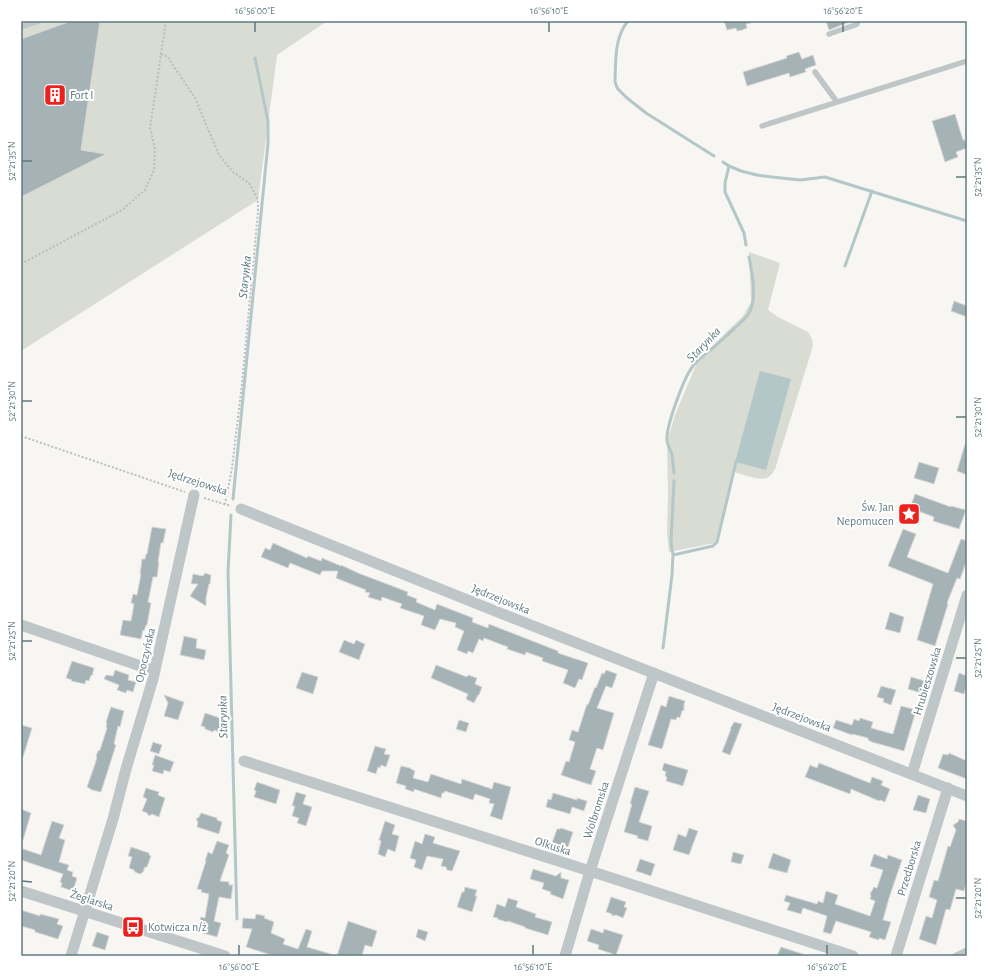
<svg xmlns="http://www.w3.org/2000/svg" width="988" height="977" font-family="'Alegreya Sans',sans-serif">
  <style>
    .green { fill: #d8dcd2 }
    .water { fill: #b4c7c8 }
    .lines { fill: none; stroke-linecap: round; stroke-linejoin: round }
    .stream { stroke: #b4c7c8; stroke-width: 3 }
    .building { fill: #a6b3b6; stroke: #d8d8d6 }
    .path { stroke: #b9bebf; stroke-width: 2; stroke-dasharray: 2 2; stroke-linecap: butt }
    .lane { stroke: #bfc6c8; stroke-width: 5.5 }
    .street { stroke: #bfc6c8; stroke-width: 11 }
    .ticks { fill: none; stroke: #607a80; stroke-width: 1.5 }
    .labels { text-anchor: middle; stroke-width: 4; stroke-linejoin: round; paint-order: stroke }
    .poi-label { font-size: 12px; fill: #607a80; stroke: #fff; text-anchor: start }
    .street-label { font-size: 12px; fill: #607a80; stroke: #fff }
    .water-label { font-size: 13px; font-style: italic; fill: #5b7a7c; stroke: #fff }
    .neatline { fill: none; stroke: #607a80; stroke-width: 1.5 }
    .ticks-label { font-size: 10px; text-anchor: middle; fill: #607a80 }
  </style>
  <rect width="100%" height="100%" fill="#f7f6f3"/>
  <path class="green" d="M21,21H327L277,55L258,200L21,351Z
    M749,252L780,263L768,310L778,317L808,332L812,339L813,346L775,469C773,472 771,477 766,478C759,481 742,474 734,472L715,543L669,552L667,533L668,496L667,442L675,415L698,360L743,316L751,302Z"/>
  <path class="water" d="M760,371L791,379L766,470L735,462Z"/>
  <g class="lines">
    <path class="stream" d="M628,21C614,38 616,60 615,81L616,85L618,89L627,98L646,113L714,156
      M723,162L729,166L725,183V192L744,233L746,245
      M729,166L741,171L757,175L772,177L800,180L825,177L967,221
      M845,266L872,191
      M674,473C673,467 673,461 672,455C671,450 667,445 667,440C666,426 684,377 693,366C698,359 707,353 713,348C721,341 728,334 736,327C741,322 747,318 750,311C757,297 752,272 749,257
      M233,499L268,143V121L255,58
      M231,515L228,572L237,919
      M673,555L713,546L717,542L736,462
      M663,648L672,575L673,555L671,542L674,481"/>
  </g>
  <path class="building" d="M71,21H100L81,150L106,154L21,197V39Z
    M724,21H751V23L746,24L747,28L742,30L737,31L736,28L727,30Z
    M826,21H852L829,30Z
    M799,52L802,59L813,55L816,65L805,69L806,72L790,77L789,73L747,86L743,72L787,58L786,56Z
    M955,114L963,140H965L967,148L956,152L958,157L945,162L932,121Z
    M954,301L967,306V317L951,311Z
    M965,444H967V475L957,471Z
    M919,462L939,468L934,484L914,478Z
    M915,494L951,507V506L966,510L959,529L933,521L934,517L910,508Z
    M152,527L166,529L163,543H161L158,562H159L157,577H153L148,602L151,603L147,625H146L144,631L143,630L141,639L120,635L123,620L131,621L134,604L131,603L133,594L137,595L141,574H140L142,559H145L146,554H147Z
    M903,529L916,534L907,557L948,573L961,539L967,541V560L960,579L957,578L947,603L948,604L935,646L917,640L933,584L888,566Z
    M273,543L307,558L308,556L321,561L322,558L341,566V565L358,573L408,592L407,595L417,599L416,602L435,610L437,604L473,618L472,622L488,628L489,624L558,651V653L588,663L582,680L579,679L575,688L563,683L568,670L542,661L543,658L526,652L525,655L507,649L508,647L484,638L483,641L479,639L473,653L468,651L467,654L457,650L464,631L455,627L456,623L440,619L435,630L421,625L424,616L400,608L402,604L382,597L381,601L368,597L370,593L365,592L366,590L336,578L338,571H322L320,575L290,563L288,568L261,557L265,548L270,550Z
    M205,573L211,575L210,584H209L206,598V606L190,596L198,584H191L193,574L203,576Z
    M890,612L904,617L900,633L885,629Z
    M184,636L197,639L196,648L206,650L204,660L180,655Z
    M344,640L354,644L356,640L365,644L359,660L339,652Z
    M72,661L94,668L92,676L91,675L89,681L86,680L85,684L71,681L72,680L66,678Z
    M436,665L467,677L468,675L477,678L475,684L482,687L479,695H478L474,703L466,699L468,694L431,678Z
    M115,670L129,675L128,680L136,682L133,692L127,690L126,693L117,690L119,685L104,679L106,675L113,676Z
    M606,670L617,674L612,688L606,686L597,708L614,713L603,750L597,748L590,769L596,771L591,785L561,775L566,761L569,762L575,742L569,740L572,730L578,732L587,704L588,705L595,687L596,688L602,673L604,674Z
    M302,672L318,677L313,694L296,688Z
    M959,673L967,676V683L964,694L954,691Z
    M911,677L925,681L921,693L908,689Z
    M881,686L896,690L891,705L883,702L884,699L877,697Z
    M164,695L184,702L178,720L164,716L168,703Z
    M669,696L685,701L684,705V710L682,711L680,718L677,717L676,720L671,719L662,749L648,745L661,705L666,707Z
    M901,706L913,709L911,713L915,714L904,751L872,742L868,740V738L852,734V735L833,728L836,720L852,725L854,719L859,721L860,718L873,722L871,728L893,734Z
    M111,707L124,711L120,727L118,726L114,744L116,745L101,792L92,790L87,787L95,764L97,757L96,756L98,751L100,750L107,728L106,727L107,723L106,722Z
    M205,713L223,719L219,732L214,730L213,732L205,729V727L201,726Z
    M459,720L469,723L466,732L456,729Z
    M734,722L742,724L730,755L722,752L731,729H730Z
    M21,725L32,728L23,757H21Z
    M153,742L162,745L159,754L150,751Z
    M375,746L386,749L384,754L390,755L386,767L381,765L380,768L378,767L376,774L367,771Z
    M949,753L967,761V779L938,768L943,754L948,755Z
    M155,755L174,762L170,772L164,770L163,774L152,771L154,765H152Z
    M664,763L688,770L683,786L666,781L667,777L665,776L666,772L662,770Z
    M819,763L870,783L872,777L883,781L881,785L890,789L885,802L880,800L879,801L851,789L850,794L805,777L810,765L817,768Z
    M401,766L410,768L411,769L415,771L413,778L428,782L431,774L461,784L462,779L492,789L494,782L511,787L502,820L490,816L494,804L489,803L490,799L475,794L473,800L445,791L444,793H442L441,798L414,789V792L405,789L406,786L396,783Z
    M257,782L280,790L276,804L254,797L256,791L254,790Z
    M635,787L649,791L639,822L652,826L648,841L637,838L638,836L624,832L632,804H630Z
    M146,788L159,792L158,795L165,798L159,817L152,814L149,816L147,813L142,811L147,799L143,797Z
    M296,792L306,795L303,804L312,807L306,826L297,823L299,818L292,816L295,806H292Z
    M553,793L577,800V798L587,801L584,811L572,807L570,814L546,807L548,799L551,800Z
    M918,795L930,799L926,813L913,810Z
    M21,809L31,813L23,840L21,839Z
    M201,813L217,818V820L222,822L219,834L197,827L198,822L196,819L199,817Z
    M959,819L967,821V880L964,891L956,889L950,910L946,909L936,945L919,939L926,916L932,918L937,900L929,897L934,880L938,881L948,846L950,847L956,830L953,825L958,822Z
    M52,821L64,825L59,838L65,840L59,862L69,865L67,870L73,872L72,876L77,878L73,891L61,887L62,883L60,882L63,874L21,860V854L23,849L41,855Z
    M385,821L395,825L392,834L399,836L395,852L388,849L385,857L378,854L381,841L379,840Z
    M561,828L573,832L568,847L562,846L561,847L552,843L557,829H560Z
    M689,828L698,831L689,855L673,850L678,834L686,837Z
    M425,834L435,837L433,843L460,851L452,871L447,870L446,867L441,866L443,859L427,856L422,870L414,867L416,860L410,858L415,841L422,844Z
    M217,841L229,845L226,853L229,855L220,881L229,882V885H233L231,899L219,897L214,921L221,923L217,937L199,932L201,926L199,925L201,917L205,918L209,894L201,892L202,890L197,889L206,861H205L208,852L212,854Z
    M131,847L149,853V855L151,856L147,867H145L143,872L140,874L135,872L134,870L129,868L132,857L128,856Z
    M733,852L744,855L741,864L731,862Z
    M773,853L791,860L787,873L768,868Z
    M874,854L887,859L888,855L902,860L889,898L883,920L891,922L885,940L879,938V940L869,937L871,932L836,921L831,934L823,932L827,916L803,908L801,914L787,910L790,903L784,901L786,895L817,904L818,901L823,903L826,891L838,895L835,904L870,916L875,901L870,899L871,896L870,894L874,887L877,888L883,870L870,866Z
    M640,859L655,864L651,876L636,871Z
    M533,869L556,876L561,872V878L569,880L563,899L550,894L551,892L542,889L544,883L530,879Z
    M465,887L477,890L475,896H477L472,912L457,907L462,892H464Z
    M611,897L626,902L624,907L627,908L623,918L616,915L612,916V914L606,912Z
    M508,898L518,901L516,907L536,914L535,917L552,922L548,935L525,928V927L508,921L507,922L497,919L498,918L493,917L497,904L505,907Z
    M21,910L40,916V914L59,919L57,924L63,926L58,939L35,932V930L21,926Z
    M256,914L265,916L264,918L274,922L271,933L285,939L283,944L298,949L306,929L312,931L307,947L331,954L330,956H274L246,947L252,929L242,928L243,918L255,919Z
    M348,921L377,931L372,947L365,945L362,956H337Z
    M418,929L428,932L425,941L416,937Z
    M591,929L603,933L604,929L623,935L616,955L598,949L599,945L587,941Z
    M97,932L109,936L105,950L92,946Z
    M781,947L803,954V956H777Z"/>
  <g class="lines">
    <path class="path" d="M161,54L168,57L174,67L179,74L195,98L219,155L233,172L249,183L257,197L258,203V212L242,384L232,468L225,504
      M21,264L122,210L145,190L154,170L155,149L150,128L166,21
      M21,436L185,492
      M204,498L231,506"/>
    <path class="lane" d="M21,27L39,21
      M829,34L855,25L857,24L858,21
      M815,72L837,102
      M762,126L967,61
      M955,956L967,950"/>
    <path class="street" d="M241,509L500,613L967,796
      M21,625L155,671
      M244,761L590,871L853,956
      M912,774L967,595
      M21,891L225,956
      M71,956L113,819L126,769L153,679L194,495
      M565,956L590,871L654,673
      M896,956L948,788"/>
  </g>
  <path class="ticks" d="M255,32V22M549,32V22M843,32V22M22,161H32M956,177H966M22,401H32M956,417H966M22,641H32M956,658H966M22,881L32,882M956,898H966M239,955V945M533,955V945M827,955V945"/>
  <defs>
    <g id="building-square" transform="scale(1.15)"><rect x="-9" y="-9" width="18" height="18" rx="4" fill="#ec211e" stroke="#fff"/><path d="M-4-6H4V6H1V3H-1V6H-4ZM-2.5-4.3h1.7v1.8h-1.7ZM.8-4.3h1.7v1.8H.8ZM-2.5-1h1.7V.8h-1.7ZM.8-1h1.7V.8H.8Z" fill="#fff"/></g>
    <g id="sight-square" transform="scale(1.15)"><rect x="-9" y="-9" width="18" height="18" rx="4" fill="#ec211e" stroke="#fff"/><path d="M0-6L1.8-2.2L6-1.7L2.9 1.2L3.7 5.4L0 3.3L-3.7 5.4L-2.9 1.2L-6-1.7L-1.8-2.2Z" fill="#fff"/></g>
    <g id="bus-square" transform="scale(1.15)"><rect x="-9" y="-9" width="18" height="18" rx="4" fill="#ec211e" stroke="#fff"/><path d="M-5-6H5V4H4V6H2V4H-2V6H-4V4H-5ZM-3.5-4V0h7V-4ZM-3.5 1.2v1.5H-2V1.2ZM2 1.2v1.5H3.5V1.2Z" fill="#fff"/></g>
  </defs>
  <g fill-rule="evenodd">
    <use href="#building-square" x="55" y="95"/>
    <use href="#sight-square" x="909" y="514"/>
    <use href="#bus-square" x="133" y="927"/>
  </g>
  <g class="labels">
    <g class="poi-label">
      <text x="70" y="99">Fort I</text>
      <text x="894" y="511" text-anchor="end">Św. Jan<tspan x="894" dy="14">Nepomucen</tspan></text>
      <text x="148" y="931">Kotwicza n/ż</text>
    </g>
    <g class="street-label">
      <text transform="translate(198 482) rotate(18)" y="4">Jędrzejowska</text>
      <text transform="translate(501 599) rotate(22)" y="4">Jędrzejowska</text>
      <text transform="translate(145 655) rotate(-77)" y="4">Opoczyńska</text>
      <text transform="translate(927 681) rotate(-73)" y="4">Hrubieszowska</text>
      <text transform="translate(802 717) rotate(21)" y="4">Jędrzejowska</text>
      <text transform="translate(596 810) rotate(-72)" y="4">Wolbromska</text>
      <text transform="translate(553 846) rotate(18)" y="4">Olkuska</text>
      <text transform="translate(909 868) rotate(-73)" y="4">Przedborska</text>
      <text transform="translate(92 900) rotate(18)" y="4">Żeglarska</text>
    </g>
    <g class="water-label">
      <text transform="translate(244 277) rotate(-84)" y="5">Starynka</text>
      <text transform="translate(703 344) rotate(-46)" y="5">Starynka</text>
      <text transform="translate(222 717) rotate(-91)" y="5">Starynka</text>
    </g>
  </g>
  <rect width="988" height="977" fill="none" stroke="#ffffff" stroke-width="44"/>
  <rect x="22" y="22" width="944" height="933" class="neatline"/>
  <g class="ticks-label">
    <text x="255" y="14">16°56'00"E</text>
    <text x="549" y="14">16°56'10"E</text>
    <text x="843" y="14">16°56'20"E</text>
    <text transform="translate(11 161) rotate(-90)" y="4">52°21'35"N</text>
    <text transform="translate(977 177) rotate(-90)" y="4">52°21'35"N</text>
    <text transform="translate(11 401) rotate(-90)" y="4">52°21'30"N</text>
    <text transform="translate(977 417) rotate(-90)" y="4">52°21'30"N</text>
    <text transform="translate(11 641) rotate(-90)" y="4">52°21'25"N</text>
    <text transform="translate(977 658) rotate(-90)" y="4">52°21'25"N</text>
    <text transform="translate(11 881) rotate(-90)" y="4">52°21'20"N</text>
    <text transform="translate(977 898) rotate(-90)" y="4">52°21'20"N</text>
    <text x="239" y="970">16°56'00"E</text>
    <text x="533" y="970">16°56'10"E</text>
    <text x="827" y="970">16°56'20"E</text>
  </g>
</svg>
